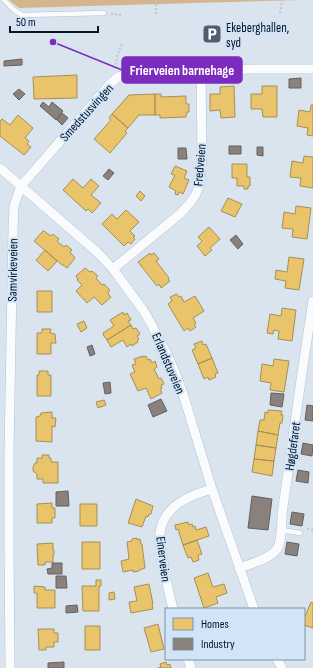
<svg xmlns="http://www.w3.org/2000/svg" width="313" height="668" font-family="'Sofia Sans Condensed',sans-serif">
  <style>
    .forest { fill: #d4b58d }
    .homes { fill: #e9c46a; stroke: #a49056 }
    .industry { fill: #8a817c; stroke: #626162 }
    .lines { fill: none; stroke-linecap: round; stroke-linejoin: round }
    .lane-casing { stroke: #b5c2d1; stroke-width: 5.5 }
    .street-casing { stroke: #b5c2d1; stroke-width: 10 }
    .path { stroke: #c1c5ca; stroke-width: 2; stroke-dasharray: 2 2; stroke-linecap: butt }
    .lane { stroke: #f9fbfd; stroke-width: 4.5 }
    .street { stroke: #f9fbfd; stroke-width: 9 }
    .labels { text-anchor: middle; stroke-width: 4; stroke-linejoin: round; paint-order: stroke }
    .poi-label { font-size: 13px; fill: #041526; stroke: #d1e4f8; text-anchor: start }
    .street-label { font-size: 13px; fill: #041526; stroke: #d1e4f8 }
    .leader { fill: none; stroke: #7b2cbf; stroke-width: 1.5 }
    .callout-dot { fill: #7b2cbf; stroke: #d1e4f8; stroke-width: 1.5 }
    .callout { fill: #7b2cbf; stroke: #7b2cbf; stroke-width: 1.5 }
    .callout-label { font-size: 14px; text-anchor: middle; font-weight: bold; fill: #fff }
  </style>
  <rect width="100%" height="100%" fill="#dae4ef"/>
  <path class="forest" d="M9,0H301L19,8Z"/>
  <path class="homes" d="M77,75V98L34,99L33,77Z
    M234,86L235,117L221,118L220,110L210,111V94H220V87Z
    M262,86H277V117H263L262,109H251V94H262Z
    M155,94V115H139L128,128L112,114L129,95Z
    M155,94H161V97L186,96V104H189V112H187L186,117L160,118V115H155Z
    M311,105H313V136L307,135L308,128L297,126L299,110L310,112Z
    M112,114L128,128L125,131L127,133L110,153L94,139L111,120L109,118Z
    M18,115L33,128L25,138L29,141L27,144L31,147L24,155L0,136V121L2,119L10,125Z
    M304,156L313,157V188L300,186L301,178L290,177L292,161L303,163Z
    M232,164H247V177H250V186H248V189H244V186H237V178H232Z
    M175,166L187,171L184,178L189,180L183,194L179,192L178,195L175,194L176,191L169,187L175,175L171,174Z
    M73,179L83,188L91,179L99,186L91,195L101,203L92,213L88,209L86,211L63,190Z
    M140,191L145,196L141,201L136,196Z
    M228,198L242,204L235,217L221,211Z
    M296,206L311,208L307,239L292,237L293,229L282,228L284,212L295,214Z
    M126,210L139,222L130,231L135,236L133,237L135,239L131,244L128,242L124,246L102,224L112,214L117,219Z
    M209,227L220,239L210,248L212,250L205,256L197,246L202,241L198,237Z
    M43,231H44L51,236L53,234L59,239L57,241L64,247L66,245L72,250L70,252L75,258L67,268L63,265H62L34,241Z
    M45,250L57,261L48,271L36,260Z
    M150,253L151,255L154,253L159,259L156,261L169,278L168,279L170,281L161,288L159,284L157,286L138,262Z
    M289,257L304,259L299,290L285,288L286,281L275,279L276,270L287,272Z
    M85,268L90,272L92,271L98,276L96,278L102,285L104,284L110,290L108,291L109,293L108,294L111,297L102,305L94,297L87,303L76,291L82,285L77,280L78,279L76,276Z
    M37,291H52V312H37Z
    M177,294L179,297L181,296L184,302L195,296L204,311L193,318L196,323L194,324L196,327L190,331L188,328L184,331L168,304L172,301L170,297Z
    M282,308L296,310L292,341L278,339L279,331L274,330L273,334L267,333L270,314L281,316Z
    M123,312L124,315L127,313L131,320L128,321L131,325L107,340L103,335H104L103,333L114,326L110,320Z
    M84,321L87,328L81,332L77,324Z
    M131,325L133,329L136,328L140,334L137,336L139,339L137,340L138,342L132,346L131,344L127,347L123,340L111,347L107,340Z
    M42,329H51L50,333L55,334L56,343H51V354H37V333H42Z
    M202,341L203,345L206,344L212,358L198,364L192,350L196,348L194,344Z
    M143,356V357L146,356L148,360L150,359L152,363L155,361L157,367L154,369L159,379L161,378L164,384L161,385L162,388L160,389L162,393L151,399L146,388L138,391L130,374L135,372L132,365L136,364L134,359Z
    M212,358L218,373L215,374L216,377L209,380L208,377L204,379L198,364Z
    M274,359L289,361L284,392L270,390L271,383L260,381L262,364L273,366Z
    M39,371H48V375H51V396H37V375H39Z
    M104,400L106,405L98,408L96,402Z
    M268,410L282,411L281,415H283L282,423H280L278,435L258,431L260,420H264L265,412L268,413Z
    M52,412V418H56L55,427L52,426V442L36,441V417L40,416L41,413Z
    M258,431L278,435L276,448L256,445Z
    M256,445L276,448L274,461L254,459Z
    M42,455H49V458H51V462H58V483H43V479H37V474L33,471V467L35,463H37V458H42Z
    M254,459L274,461L272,476L252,472Z
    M136,499L153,506L151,514H149L148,517L146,516L142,527L128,523Z
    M52,503V508H55V518H52V523H37V504Z
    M80,504H97V526H80Z
    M188,522L189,525L192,524L193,527L195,526L196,530L206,527L209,536L183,545L178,529L176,530L175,525Z
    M137,538V540L140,539L141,544H142L145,568L139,570V571L133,572V570L123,572L121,561L129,559L127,542L132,541V539Z
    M197,540L202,554L198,555L199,560L193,562L191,557L188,558L183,545Z
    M82,542H100V569H82Z
    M53,543V550H54V555H53V562H45V565H38L37,544Z
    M208,573L213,587L224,584L227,593L216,597L218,603L204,608L194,578Z
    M96,580H101V586H99V611H83L82,586H96Z
    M149,584L153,604L152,605L153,609L131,613L129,602L137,601L134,587Z
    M34,586L45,587V590H55V608H37V593H34Z
    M114,592L115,599L109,600V593Z
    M311,602L313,603V628L304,625V619Z
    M158,624L164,649L151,652L144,628Z
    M85,626H100V650H85Z
    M38,629H54V633H58V642H54V647H46V650H39Z
    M166,662L167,665L170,664L171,668H158L161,667L160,664Z"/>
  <path class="industry" d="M22,59V65L4,66V61Z
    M301,78V88H289V79Z
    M19,89L25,94L19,100L13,94Z
    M43,102L49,107L52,102L63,111L56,120L40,106Z
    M62,113L68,118L62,125L57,120Z
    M229,146H241V154H229Z
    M257,147H263V156L257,155Z
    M178,148H186L187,159H178Z
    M109,169L114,173L108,180L103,176Z
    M236,235L243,244L238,249L230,240Z
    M92,345L95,354L90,356L87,347Z
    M110,382L111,393L105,394L103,383Z
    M271,393L284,394L282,407L270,405Z
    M161,399L167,411L153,417L148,405Z
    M307,405L313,406V421L305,420Z
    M303,443L313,445L312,456L301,454Z
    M298,470L309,472L308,483L296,481Z
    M68,491L69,506H56V492Z
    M252,496L272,499L268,530L248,528Z
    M292,512L304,514L302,526L290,524Z
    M287,542L299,544L297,556L285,554Z
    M52,563H62V574H48L47,569L52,568Z
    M56,576H66L67,588H56Z
    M77,605L78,612L66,613V606Z
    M64,662V668H48V663Z"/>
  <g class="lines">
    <g class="lane-casing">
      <path id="lane" d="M4,0L14,10L22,15L104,13
        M281,530L300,533"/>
    </g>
    <g class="street-casing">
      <path id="street" d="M0,168L97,252L113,269L143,310L150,322L166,352L175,372L184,397L212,489L254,609
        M113,269L181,213L190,203L196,194L200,183L202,156L201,71
        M239,568C250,564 270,559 277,549C283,540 281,518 283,507C293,438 302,369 313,301
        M173,609C169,593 165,577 163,561C161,550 158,538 161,528C167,504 191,495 212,489
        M188,659L191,668
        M277,659L282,668
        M10,668L9,551V451L13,230L14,206L21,186L110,84L118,77L129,73L150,72L254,69H313"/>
    </g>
    <path class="path" d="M156,0V14
      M280,13L282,0
      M111,14L122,15
      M114,68V67L117,62V56L122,43
      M307,529L313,530"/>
    <use href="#lane" class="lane"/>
    <use href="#street" class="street"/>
  </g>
  <defs>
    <g id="parking-square" transform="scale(1)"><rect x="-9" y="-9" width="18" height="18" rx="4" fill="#4f5d6c" stroke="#d1e4f8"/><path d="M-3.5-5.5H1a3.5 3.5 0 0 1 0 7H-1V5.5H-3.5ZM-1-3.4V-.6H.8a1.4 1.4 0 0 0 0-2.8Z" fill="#fff"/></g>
  </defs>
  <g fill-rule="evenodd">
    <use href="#parking-square" x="212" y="34"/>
  </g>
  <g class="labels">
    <g class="poi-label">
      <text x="226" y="32">Ekeberghallen,<tspan x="226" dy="15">syd</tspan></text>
    </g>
    <g class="street-label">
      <text transform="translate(86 112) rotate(-48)" y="5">Smedstusvingen</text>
      <text transform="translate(199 165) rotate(-85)" y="5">Fredveien</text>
      <text transform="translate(12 270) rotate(-89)" y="5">Samvirkeveien</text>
      <text transform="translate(169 363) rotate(67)" y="5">Erlandstuveien</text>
      <text transform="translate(292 446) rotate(-82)" y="5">Høgdefaret</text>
      <text transform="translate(164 559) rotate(83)" y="5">Einerveien</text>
    </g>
  </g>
  <path class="leader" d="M53 42L122 70"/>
  <circle class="callout-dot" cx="53" cy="42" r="4"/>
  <rect class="callout" x="122" y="57" width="120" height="26" rx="4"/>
  <g class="callout-label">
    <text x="182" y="75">Frierveien barnehage</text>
  </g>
  <rect x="165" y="608" width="140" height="52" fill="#d1e4f8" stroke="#7f91a4"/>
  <rect x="173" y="618" width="20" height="12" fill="#e9c46a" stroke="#7f91a4"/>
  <text x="201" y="628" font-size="12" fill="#041526">Homes</text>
  <rect x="173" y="638" width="20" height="12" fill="#8a817c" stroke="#7f91a4"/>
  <text x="201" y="648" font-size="12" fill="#041526">Industry</text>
  <path d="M10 26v6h88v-6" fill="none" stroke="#041526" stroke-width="2"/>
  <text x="16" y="26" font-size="12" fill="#041526" stroke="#d1e4f8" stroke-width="3" paint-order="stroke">50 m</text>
</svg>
